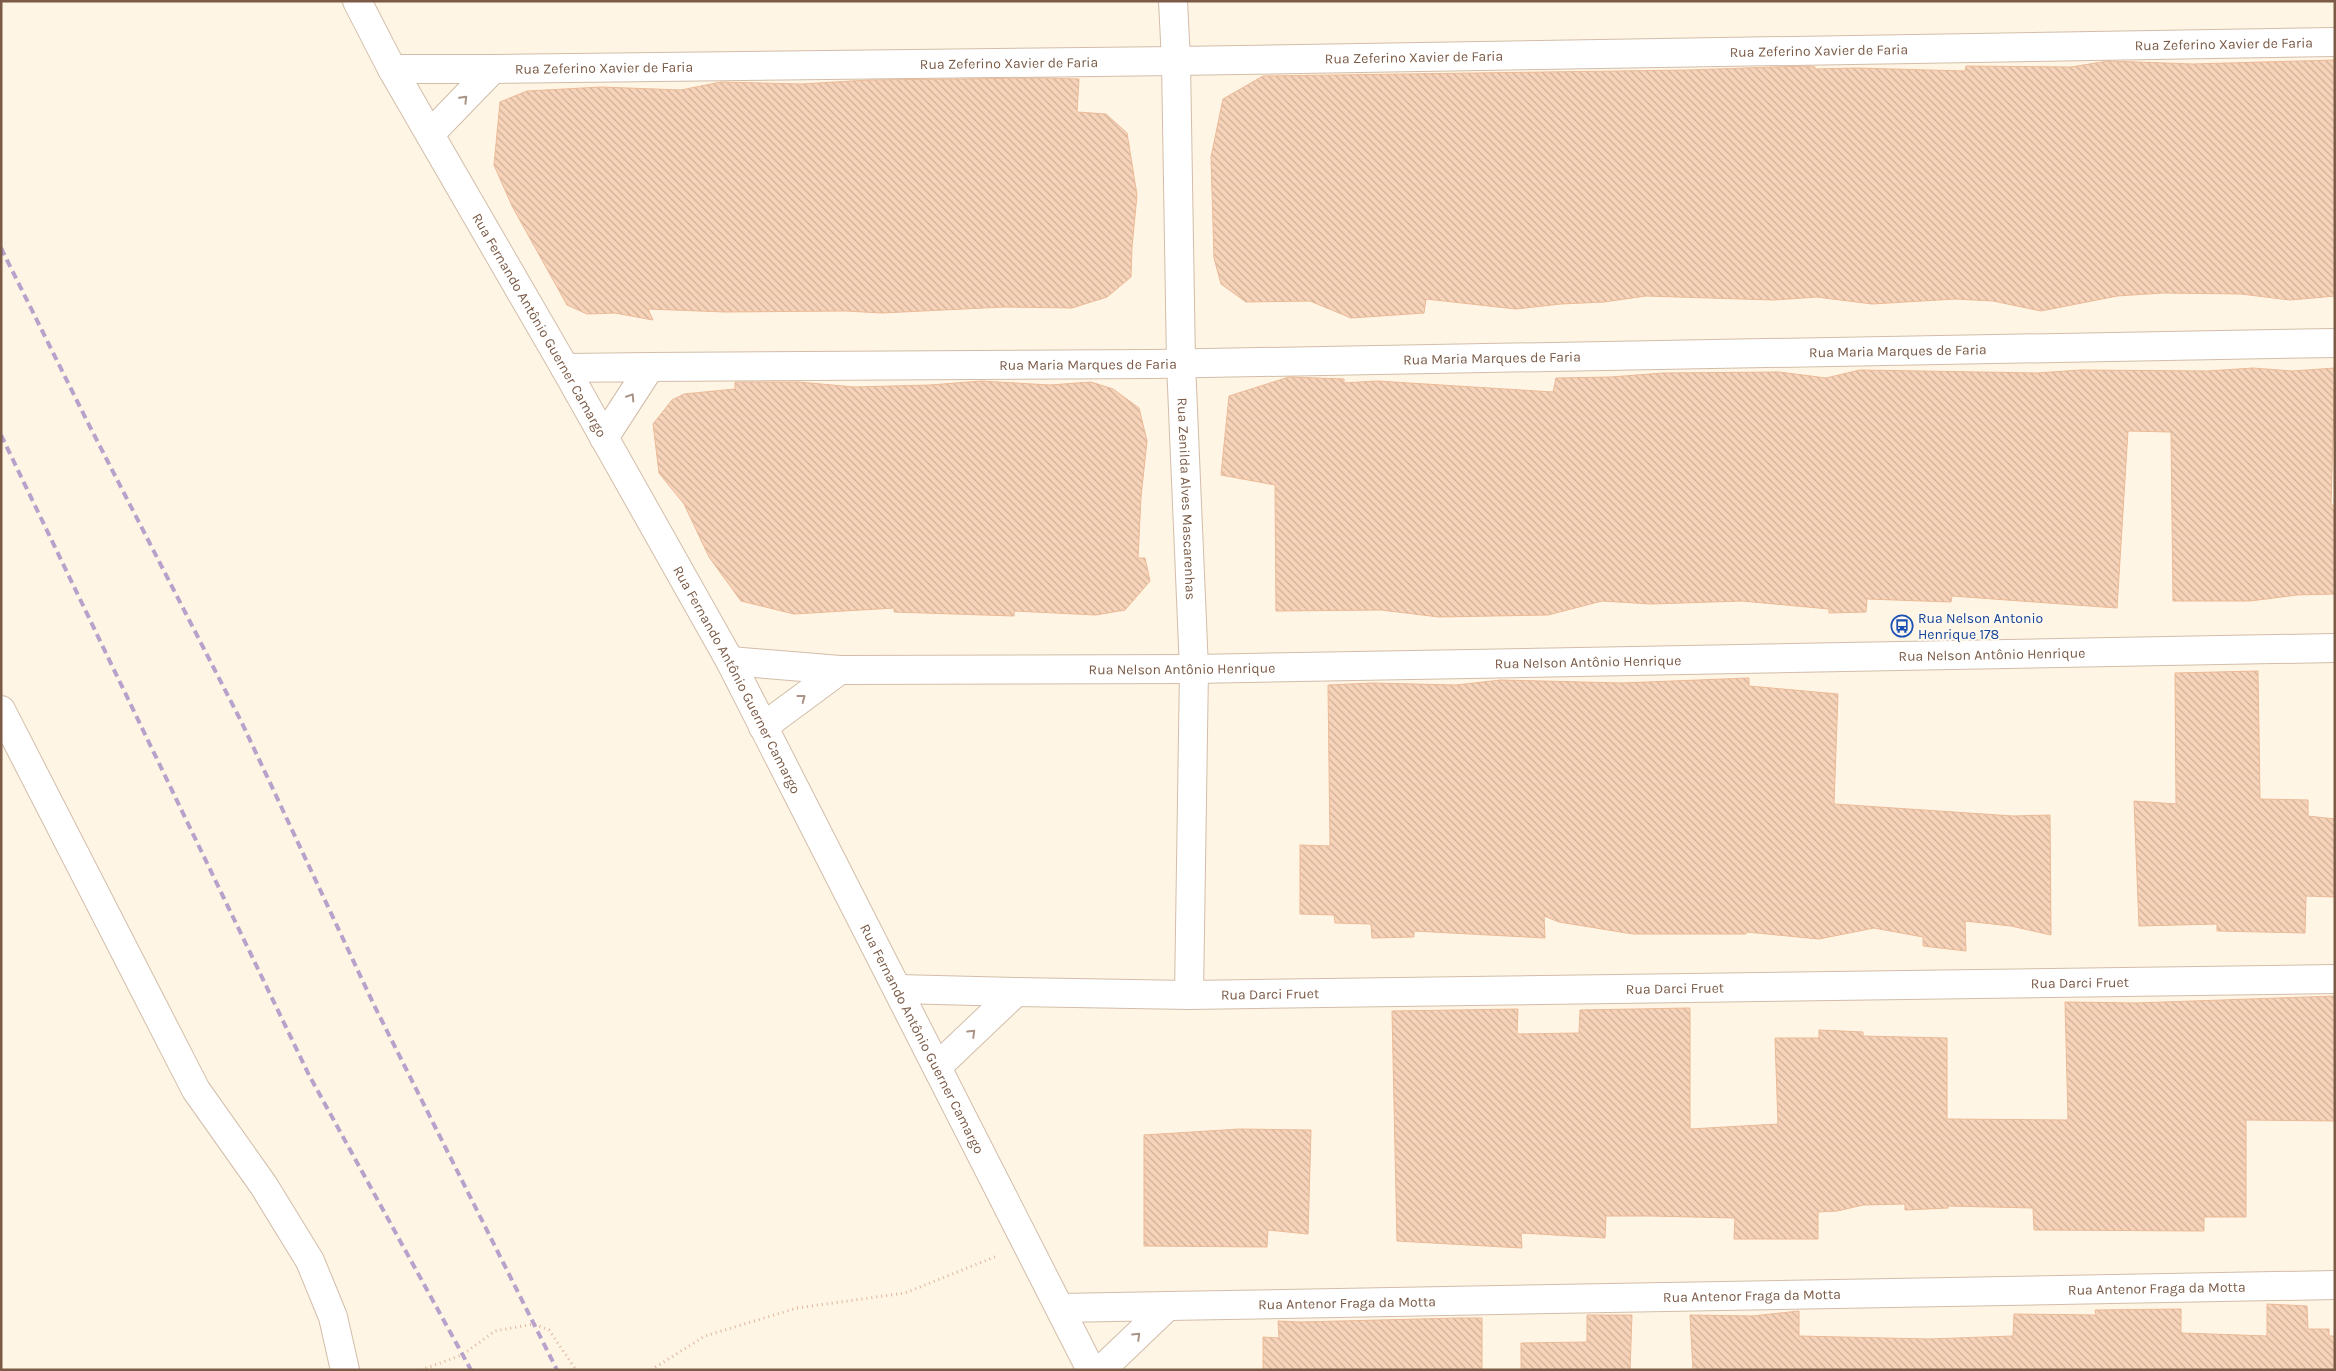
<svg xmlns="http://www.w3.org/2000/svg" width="2336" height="1371" font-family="Karla,sans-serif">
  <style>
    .building { fill: url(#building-back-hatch); stroke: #ecba98 }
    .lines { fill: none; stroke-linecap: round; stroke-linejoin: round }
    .minor-casing { stroke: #d2bda9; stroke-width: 30 }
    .path { stroke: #ddb79c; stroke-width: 3; stroke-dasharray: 1 4; stroke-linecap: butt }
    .minor { stroke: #fff; stroke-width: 28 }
    .rail { stroke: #b8a1ca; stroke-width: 4; stroke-dasharray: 8 5; stroke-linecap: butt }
    .oneway { stroke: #a99487 }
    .labels { text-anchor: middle; stroke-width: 4; stroke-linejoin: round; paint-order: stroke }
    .street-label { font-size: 14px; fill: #7b5b47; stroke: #fff9ed }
    .transit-label { font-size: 14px; fill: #164399; stroke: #fff9ed; text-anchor: start }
  </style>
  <defs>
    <pattern id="building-back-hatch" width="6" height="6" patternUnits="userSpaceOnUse" patternTransform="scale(1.25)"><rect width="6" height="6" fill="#f7d4b9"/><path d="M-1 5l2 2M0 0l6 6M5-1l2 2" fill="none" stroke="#cdaf98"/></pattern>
  </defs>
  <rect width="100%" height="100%" fill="#fff5e5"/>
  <path class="building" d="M2335,60V296L2290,300L2241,294L2163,293L2117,296L2041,311L1993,301L1955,299L1872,304L1817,297L1774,300L1646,296L1604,302L1561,304L1516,309L1426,299L1424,313L1351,318L1310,301L1246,302L1221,284L1214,258L1211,157L1223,99L1263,76L1688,70L1804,66L1815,67V69L1857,68L1965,71L1966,66L2071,67L2108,61L2193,64Z
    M1043,78L1079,79L1077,112L1106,114L1127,133L1137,195L1132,247L1131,277L1107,297L1072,308L1004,307L882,313L846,311L725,312L648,309L653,320L615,313L587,314L567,305L512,206L494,165L500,102L527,91L601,87L681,90L721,82L802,84L868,80Z
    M2253,368L2292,371L2335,368L2331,505H2335V594L2297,595L2250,601H2173L2171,432L2128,431L2117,608L1952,596L1951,602L1867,599L1866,612L1829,613V609L1742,601L1651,604L1602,601L1548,615L1439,617L1381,610L1276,611L1275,485L1221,475L1229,396L1289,377L1344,379V383L1377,381L1553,392L1556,378L1611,377L1663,373L1779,372L1826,378L1860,370L2038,373L2080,370L2207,371Z
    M981,381L1050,385L1091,382L1113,389L1139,408L1147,441L1141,497L1138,558H1145L1150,581L1125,610L1096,615L1014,611V616L894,612V608L794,614L741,601L709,557L684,504L659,473L653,424L672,400L684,394L735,389V382H799L854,387L930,385Z
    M2258,671L2260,799L2308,800V816L2335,819V897L2306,896L2305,933L2217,931V924L2139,926L2134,801L2176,804L2175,673Z
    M1749,678V686L1838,694L1834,804L2013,816L2050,815L2051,935L2011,926L1965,921L1966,951L1923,946V937L1874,928L1819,939L1746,932V934H1633L1559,922L1544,916L1545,938L1414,931V937L1372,938L1371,924L1335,923L1334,915L1300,914V845L1330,846L1328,685L1372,683L1456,685L1501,680L1622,683Z
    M2335,996V1121L2246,1120V1217H2204V1231L2034,1230L2033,1208L1948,1206V1208L1905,1210V1204L1863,1205L1837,1211L1818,1212V1239H1734L1735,1218L1651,1216H1606L1605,1238L1521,1233L1522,1248L1397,1241L1392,1011L1518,1009L1517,1034L1579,1033L1580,1010L1690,1008V1129L1778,1124L1775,1038H1819V1030L1863,1032V1036L1947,1038V1119L2068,1120L2065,1002L2136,1003Z
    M1240,1129L1311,1130L1308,1234L1268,1230L1267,1247L1144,1246V1135Z
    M2267,1304L2307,1306L2308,1329H2329V1336H2335V1370H1693L1690,1315L1752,1316L1799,1311V1336L1929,1339L2013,1336L2014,1314L2096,1315L2095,1310L2181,1309V1333L2267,1336Z
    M1587,1315H1632L1630,1370H1521V1343L1587,1342Z
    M1459,1318H1482V1370H1263V1337L1279,1338L1278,1321L1301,1322Z"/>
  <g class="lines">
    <g class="minor-casing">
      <g id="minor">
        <path id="s1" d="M357,1L392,69L565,368L730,661L1091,1370"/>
        <path id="s2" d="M1173,1L1176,61L1181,363L1194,669L1189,995"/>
        <path d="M392,69H493L430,134"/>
        <path id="s3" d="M493,69L1176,61L2335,42"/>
        <path id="s4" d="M650,367L1152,364L2335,343"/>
        <path d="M565,368L650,367L604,438"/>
        <path d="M730,661L840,670L763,727"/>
        <path id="s5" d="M840,670L1194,669L2335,648"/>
        <path d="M1,710L196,1090L264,1186L310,1261L333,1317L345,1370"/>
        <path d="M898,989L1016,992L937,1067"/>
        <path id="s6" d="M1016,992L1189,995L2335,979"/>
        <path id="s7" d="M1168,1306L2335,1285"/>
        <path d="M1060,1308L1168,1306L1101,1370"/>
      </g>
    </g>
    <path class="path" d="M421,1370L462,1355L495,1331L534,1324L549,1330L576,1370
      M651,1370L705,1336L797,1308L905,1293L997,1256"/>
    <use href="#minor" class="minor"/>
    <path class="rail" d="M1,248L87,421L242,723L374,1005L557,1370
      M1,435L309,1075L471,1370"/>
  </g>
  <defs><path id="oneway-chevron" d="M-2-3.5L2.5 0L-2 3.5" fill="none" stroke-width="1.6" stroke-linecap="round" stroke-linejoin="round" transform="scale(1.25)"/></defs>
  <g class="oneway">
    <use href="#oneway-chevron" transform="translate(464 99) rotate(-46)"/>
    <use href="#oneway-chevron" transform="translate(631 397) rotate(-57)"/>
    <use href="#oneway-chevron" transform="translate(802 698) rotate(-37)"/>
    <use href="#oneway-chevron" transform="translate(972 1033) rotate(-44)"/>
    <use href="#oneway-chevron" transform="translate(1137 1336) rotate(-44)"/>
  </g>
  <defs>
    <g id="bus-ring" transform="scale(1.125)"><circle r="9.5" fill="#fff9ed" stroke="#1a4fb4" stroke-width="1.5"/><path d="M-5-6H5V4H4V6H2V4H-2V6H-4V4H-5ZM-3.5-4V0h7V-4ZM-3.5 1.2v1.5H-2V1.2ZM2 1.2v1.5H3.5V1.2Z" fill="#1a4fb4"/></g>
  </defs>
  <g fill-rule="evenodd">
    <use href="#bus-ring" x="1902" y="626"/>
  </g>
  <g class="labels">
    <g class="street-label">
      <text dy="5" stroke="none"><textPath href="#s3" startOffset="1731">Rua Zeferino Xavier de Faria</textPath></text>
      <text dy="5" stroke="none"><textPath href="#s3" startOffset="1326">Rua Zeferino Xavier de Faria</textPath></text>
      <text dy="5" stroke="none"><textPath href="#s3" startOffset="921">Rua Zeferino Xavier de Faria</textPath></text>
      <text dy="5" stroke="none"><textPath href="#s3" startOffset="516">Rua Zeferino Xavier de Faria</textPath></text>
      <text dy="5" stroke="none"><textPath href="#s3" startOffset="111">Rua Zeferino Xavier de Faria</textPath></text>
      <text dy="5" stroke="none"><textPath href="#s1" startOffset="372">Rua Fernando Antônio Guerner Camargo</textPath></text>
      <text dy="5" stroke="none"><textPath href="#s4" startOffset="1248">Rua Maria Marques de Faria</textPath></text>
      <text dy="5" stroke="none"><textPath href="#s4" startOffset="842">Rua Maria Marques de Faria</textPath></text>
      <text dy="5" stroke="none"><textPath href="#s4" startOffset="438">Rua Maria Marques de Faria</textPath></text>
      <text dy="5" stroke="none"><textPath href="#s2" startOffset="498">Rua Zenilda Alves Mascarenhas</textPath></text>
      <text dy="5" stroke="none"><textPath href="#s5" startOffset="1152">Rua Nelson Antônio Henrique</textPath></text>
      <text dy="5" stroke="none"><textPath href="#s5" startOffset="748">Rua Nelson Antônio Henrique</textPath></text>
      <text dy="5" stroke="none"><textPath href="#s5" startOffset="342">Rua Nelson Antônio Henrique</textPath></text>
      <text dy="5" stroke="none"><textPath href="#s1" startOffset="778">Rua Fernando Antônio Guerner Camargo</textPath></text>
      <text dy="5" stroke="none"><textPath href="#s6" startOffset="1064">Rua Darci Fruet</textPath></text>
      <text dy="5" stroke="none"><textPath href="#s6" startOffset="659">Rua Darci Fruet</textPath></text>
      <text dy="5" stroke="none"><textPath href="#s6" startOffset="254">Rua Darci Fruet</textPath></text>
      <text dy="5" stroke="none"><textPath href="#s1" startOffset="1182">Rua Fernando Antônio Guerner Camargo</textPath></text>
      <text dy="5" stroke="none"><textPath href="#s7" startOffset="989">Rua Antenor Fraga da Motta</textPath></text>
      <text dy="5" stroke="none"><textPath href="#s7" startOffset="584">Rua Antenor Fraga da Motta</textPath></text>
      <text dy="5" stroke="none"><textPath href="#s7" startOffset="179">Rua Antenor Fraga da Motta</textPath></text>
    </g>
    <g class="transit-label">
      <text x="1918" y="623">Rua Nelson Antonio<tspan x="1918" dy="16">Henrique 178</tspan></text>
    </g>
  </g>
  <rect width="2336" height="1371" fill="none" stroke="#7b5b47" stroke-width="5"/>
</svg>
